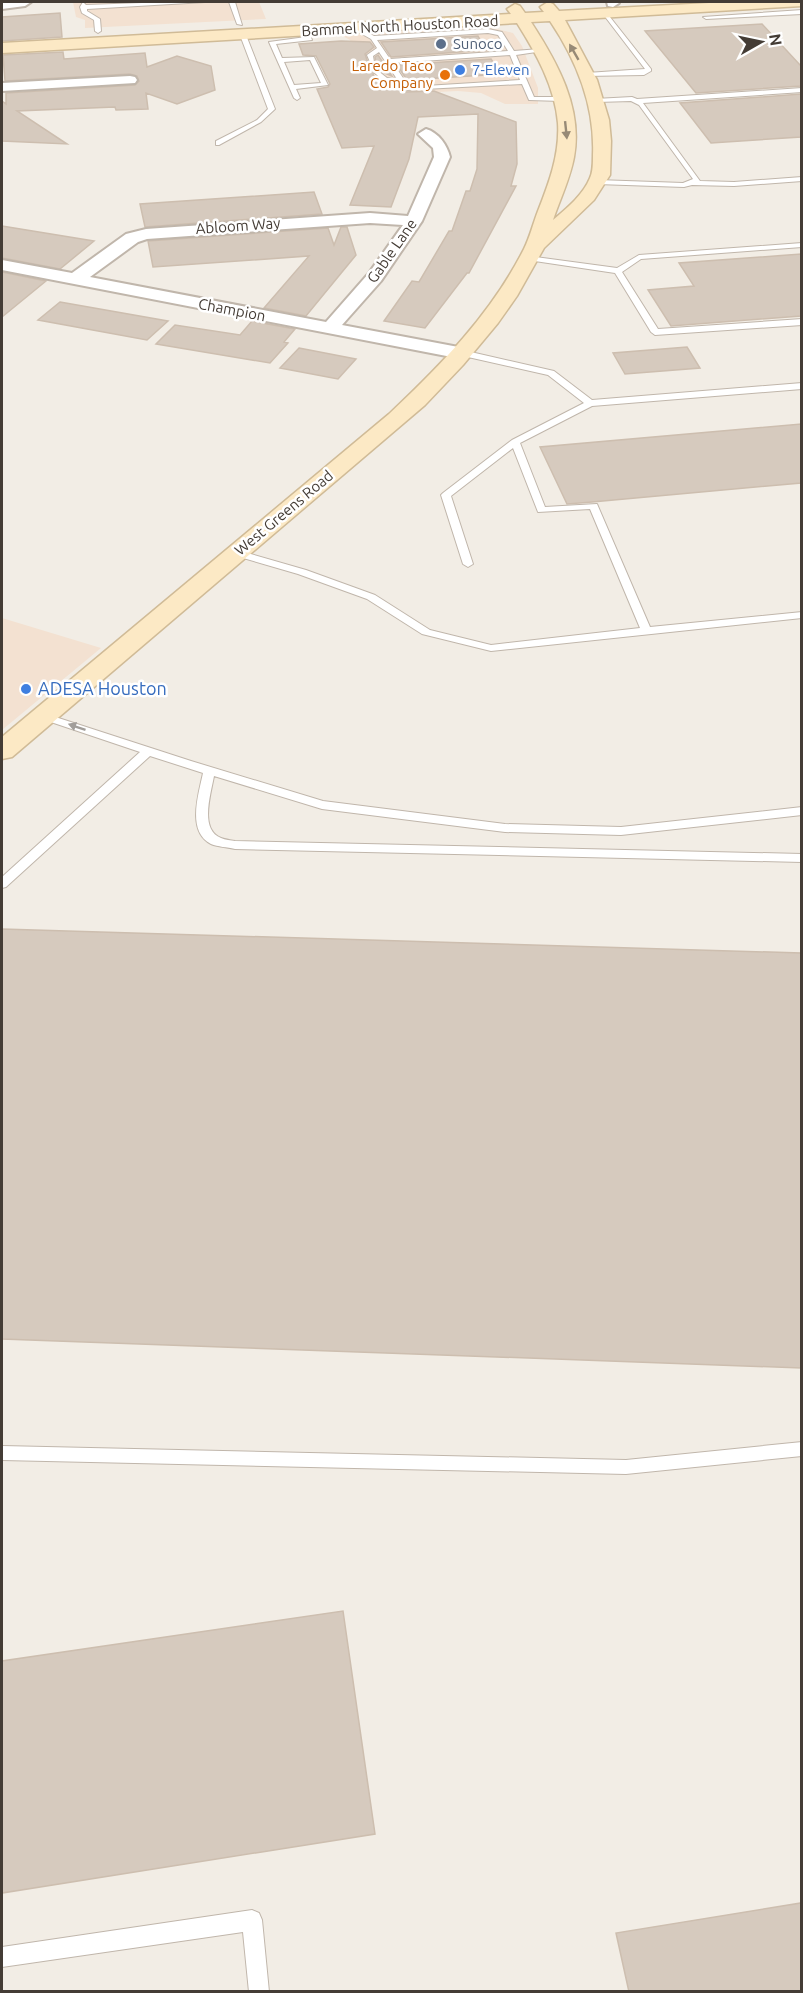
<svg xmlns="http://www.w3.org/2000/svg" width="803" height="1993" font-family="Ubuntu,sans-serif">
  <style>
    .commercial { fill: #f3e1d1 }
    .building { fill: #d6cabe; stroke: #cdbeaf; stroke-width: 1.5 }
    .lines { fill: none; stroke-linecap: round; stroke-linejoin: round }
    .service-casing { stroke: #c0b6ab; stroke-width: 2 }
    .minor-casing { stroke: #c0b6ab; stroke-width: 4 }
    .secondary-casing { stroke: #d0bb97; stroke-width: 3 }
    .service { fill: #fff; fill-rule: evenodd }
    .minor { fill: #fff; fill-rule: evenodd }
    .secondary { fill: #fce9c5; fill-rule: evenodd }
    .oneway { fill: #978a76 }
    .oneway2 { fill: #a29e9a }
    .service-dot { fill: #5c6f8a; stroke: #fff; stroke-width: 2 }
    .shop-dot { fill: #3f7fe0; stroke: #fff; stroke-width: 2 }
    .food-dot { fill: #e8710a; stroke: #fff; stroke-width: 2 }
    .labels { text-anchor: middle; stroke-width: 5; stroke-linejoin: round; paint-order: stroke }
    .far-street-label { font-size: 15px; fill: #443c35; stroke: #fff }
    .far-service-label { font-size: 15px; fill: #4e5e75; stroke: #fff; text-anchor: start }
    .far-food-label { font-size: 15px; fill: #c56008; stroke: #fff; text-anchor: end }
    .far-shop-label { font-size: 15px; fill: #366cbe; stroke: #fff; text-anchor: start }
    .shop-label { font-size: 18px; fill: #366cbe; stroke: #fff; text-anchor: start }
  </style>
  <rect width="100%" height="100%" fill="#f2ede5"/>
  <path class="commercial" d="M73,2H259L266,19L85,28V20L76,17Z
    M489,27L513,33L522,46L538,88V104H505L481,93L458,91L396,94L367,77L350,40L339,34Z
    M2,618L101,648L2,730Z"/>
  <path class="building" d="M60,13L62,37L2,41V17Z
    M762,24L801,66V86L696,93L645,31Z
    M478,36L486,50L391,57L381,42Z
    M341,41L370,42L374,47L365,54L368,63H376L375,57L378,55L392,76L375,69L373,75L383,83L399,85L405,92L434,91L516,122L517,164L511,186H516L469,273H467L425,328L384,321L412,281L419,282L449,231H452L466,191H470L477,169L478,114L418,117L409,159L391,207L350,205L374,146L342,148L317,89L328,87L330,84L316,56L303,55L299,44Z
    M63,52L64,59L145,53L147,67L177,56L211,66L215,90L177,104L146,93L148,109L116,110L115,107L17,111L67,144L2,141V101L6,104V93L135,85L139,81L137,76L130,74L5,81L3,55Z
    M491,59L501,74L407,80L397,65Z
    M801,94V137L711,143L680,103Z
    M314,192L322,214L145,227L140,204Z
    M2,226L94,241L60,269L2,258Z
    M341,227H347L356,255L306,316L264,308L309,256L153,267L148,241L328,228L334,245Z
    M801,254V316L671,326L648,290L694,286L679,263Z
    M2,272L46,281L2,317Z
    M60,302L168,321L147,340L38,320Z
    M252,321L295,329L284,342L288,343L270,363L156,344L175,325L240,335Z
    M687,347L700,368L625,374L613,353Z
    M299,348L356,359L338,379L280,368Z
    M801,424V483L592,502L567,504L540,447Z
    M2,929L801,953V1368L2,1339Z
    M343,1611L375,1834L2,1893V1661Z
    M801,1903V1992H629L616,1933Z"/>
  <g class="lines">
    <g class="service-casing">
      <path id="service" d="M170,2H205L87,9V11L100,19L101,31L98,33L95,31L94,20L82,13L80,7L83,2L86,5Z
        M229,2H235L242,25L237,24Z
        M802,10V14L706,19L703,17Z
        M606,12L651,69V71L644,75L585,76L587,73L645,69L603,14Z
        M353,27H357L374,36L488,29L502,32L514,51L540,49L543,51L516,55L534,97H561L564,99L561,101L529,100L522,84L405,90L400,83L383,81L375,73L377,70L387,78L397,79L379,52L373,56L374,62H370L367,55L377,48L371,39L353,29ZM488,33L498,35L508,51L390,59L377,40ZM510,55L520,80L409,87L393,63Z
        M304,30H308L312,40L276,44L282,58L314,57L328,85L296,89L300,98L297,100L294,98L269,42L306,37ZM310,60L321,83L294,85L284,62Z
        M243,33L246,35L275,109L261,122L219,145H216V141L257,120L268,109L240,35Z
        M802,88V92L643,103L700,181L734,182L802,177V181L734,186L692,185L684,187L597,184L593,182L597,180L683,183L693,179L639,105L631,101L597,102L595,99L632,97L637,99Z
        M802,243V247L641,259L622,272L658,329L802,319V325L655,335L651,332L615,273L528,260L524,258L528,256L617,268L639,255Z
        M462,350L554,371L592,400L802,383V389L592,406L520,443L545,507L597,504L650,627L802,612V618L491,651L422,634L367,599L298,574L233,555L232,553L237,550L306,570L375,595L430,630L491,645L640,628L590,509L538,512L513,448L451,496L473,564L468,567L463,564L441,495L443,493L512,440L584,403L548,375L459,355L458,353Z
        M43,713L191,761L323,801L505,824L621,827L802,807V815L621,835L505,832L322,809L214,776C211,793 199,830 221,838C225,840 231,840 235,841L802,854V862L235,849C227,847 218,847 211,844C186,831 199,793 203,773L150,756L6,887L2,888V877L140,752L39,718V714Z
        M802,1442V1456L626,1474L2,1460V1446L626,1460Z
        M252,1910L259,1913L262,1920L269,1992H249L243,1932L2,1967V1947Z"/>
    </g>
    <g class="minor-casing">
      <path id="minor" d="M2,2H31L25,6L2,9Z
        M607,2H619V3L613,7L608,6Z
        M130,76L135,77L137,80L135,83L2,91V83Z
        M426,129C439,133 447,145 450,157L422,221L381,281L342,325L469,349L471,353L469,357L462,359L2,270V260L72,273L126,234L146,229L370,213L408,216L434,157L433,148L418,134ZM370,223L403,225L369,273L326,322L90,277L138,242L147,239Z"/>
    </g>
    <g class="secondary-casing">
      <path id="secondary" d="M548,2L553,4L559,11L728,2H802V6L565,20L597,80L609,120L611,141L610,175L594,200L544,248L517,296L498,323L463,365L425,405L12,757L2,759V737L389,414C441,365 491,314 524,249C530,237 533,224 538,211C549,183 560,154 558,123C555,87 536,53 517,23L2,53V43L511,14L507,9L515,4L520,6L525,13L544,12L540,7ZM550,21C577,61 595,107 593,155C593,163 593,172 590,178C583,195 567,208 553,220C560,199 570,179 574,157C583,108 557,62 531,22Z"/>
    </g>
    <use href="#service" class="service"/>
    <use href="#minor" class="minor"/>
    <use href="#secondary" class="secondary"/>
  </g>
  <defs><path id="oneway-solid" d="M-6-.8H1V-3.2L6.5 0L1 3.2V.8H-6Z" transform="scale(1.5)"/></defs>
  <g class="oneway">
    <use href="#oneway-solid" transform="translate(574 52) rotate(-120)"/>
    <use href="#oneway-solid" transform="translate(566 130) rotate(84)"/>
  </g>
  <use class="oneway2" href="#oneway-solid" transform="translate(77 727) rotate(-161)"/>
  <circle class="service-dot" cx="441" cy="44" r="6"/>
  <g class="shop-dot">
    <circle cx="460" cy="70" r="6"/>
    <circle cx="26" cy="689" r="6"/>
  </g>
  <circle class="food-dot" cx="445" cy="75" r="6"/>
  <g class="labels">
    <g class="far-street-label">
      <text transform="translate(400 26) rotate(-3)" y="5">Bammel North Houston Road</text>
      <text transform="translate(238 226) rotate(-4)" y="5">Abloom Way</text>
      <text transform="translate(392 251) rotate(-55)" y="5">Gable Lane</text>
      <text transform="translate(232 310) rotate(11)" y="5">Champion</text>
      <text transform="translate(284 513) rotate(-40)" y="5">West Greens Road</text>
    </g>
    <g class="far-service-label">
      <text x="453" y="49">Sunoco</text>
    </g>
    <g class="far-food-label">
      <text x="433" y="71">Laredo Taco<tspan x="433" dy="17">Company</tspan></text>
    </g>
    <g class="far-shop-label">
      <text x="472" y="75">7-Eleven</text>
    </g>
    <g class="shop-label">
      <text x="38" y="695">ADESA Houston</text>
    </g>
  </g>
  <rect width="803" height="1993" fill="none" stroke="#443c35" stroke-width="6"/>
  <g transform="translate(761 42) rotate(81)" stroke="#ffffff" stroke-width="4.5" paint-order="stroke">
  <path d="M0-4.5L10 22L0 15L-10 22Z" fill="#443c35"/>
  <text y="-9" font-size="16" font-weight="bold" text-anchor="middle" fill="#443c35">N</text>
  </g>
</svg>
